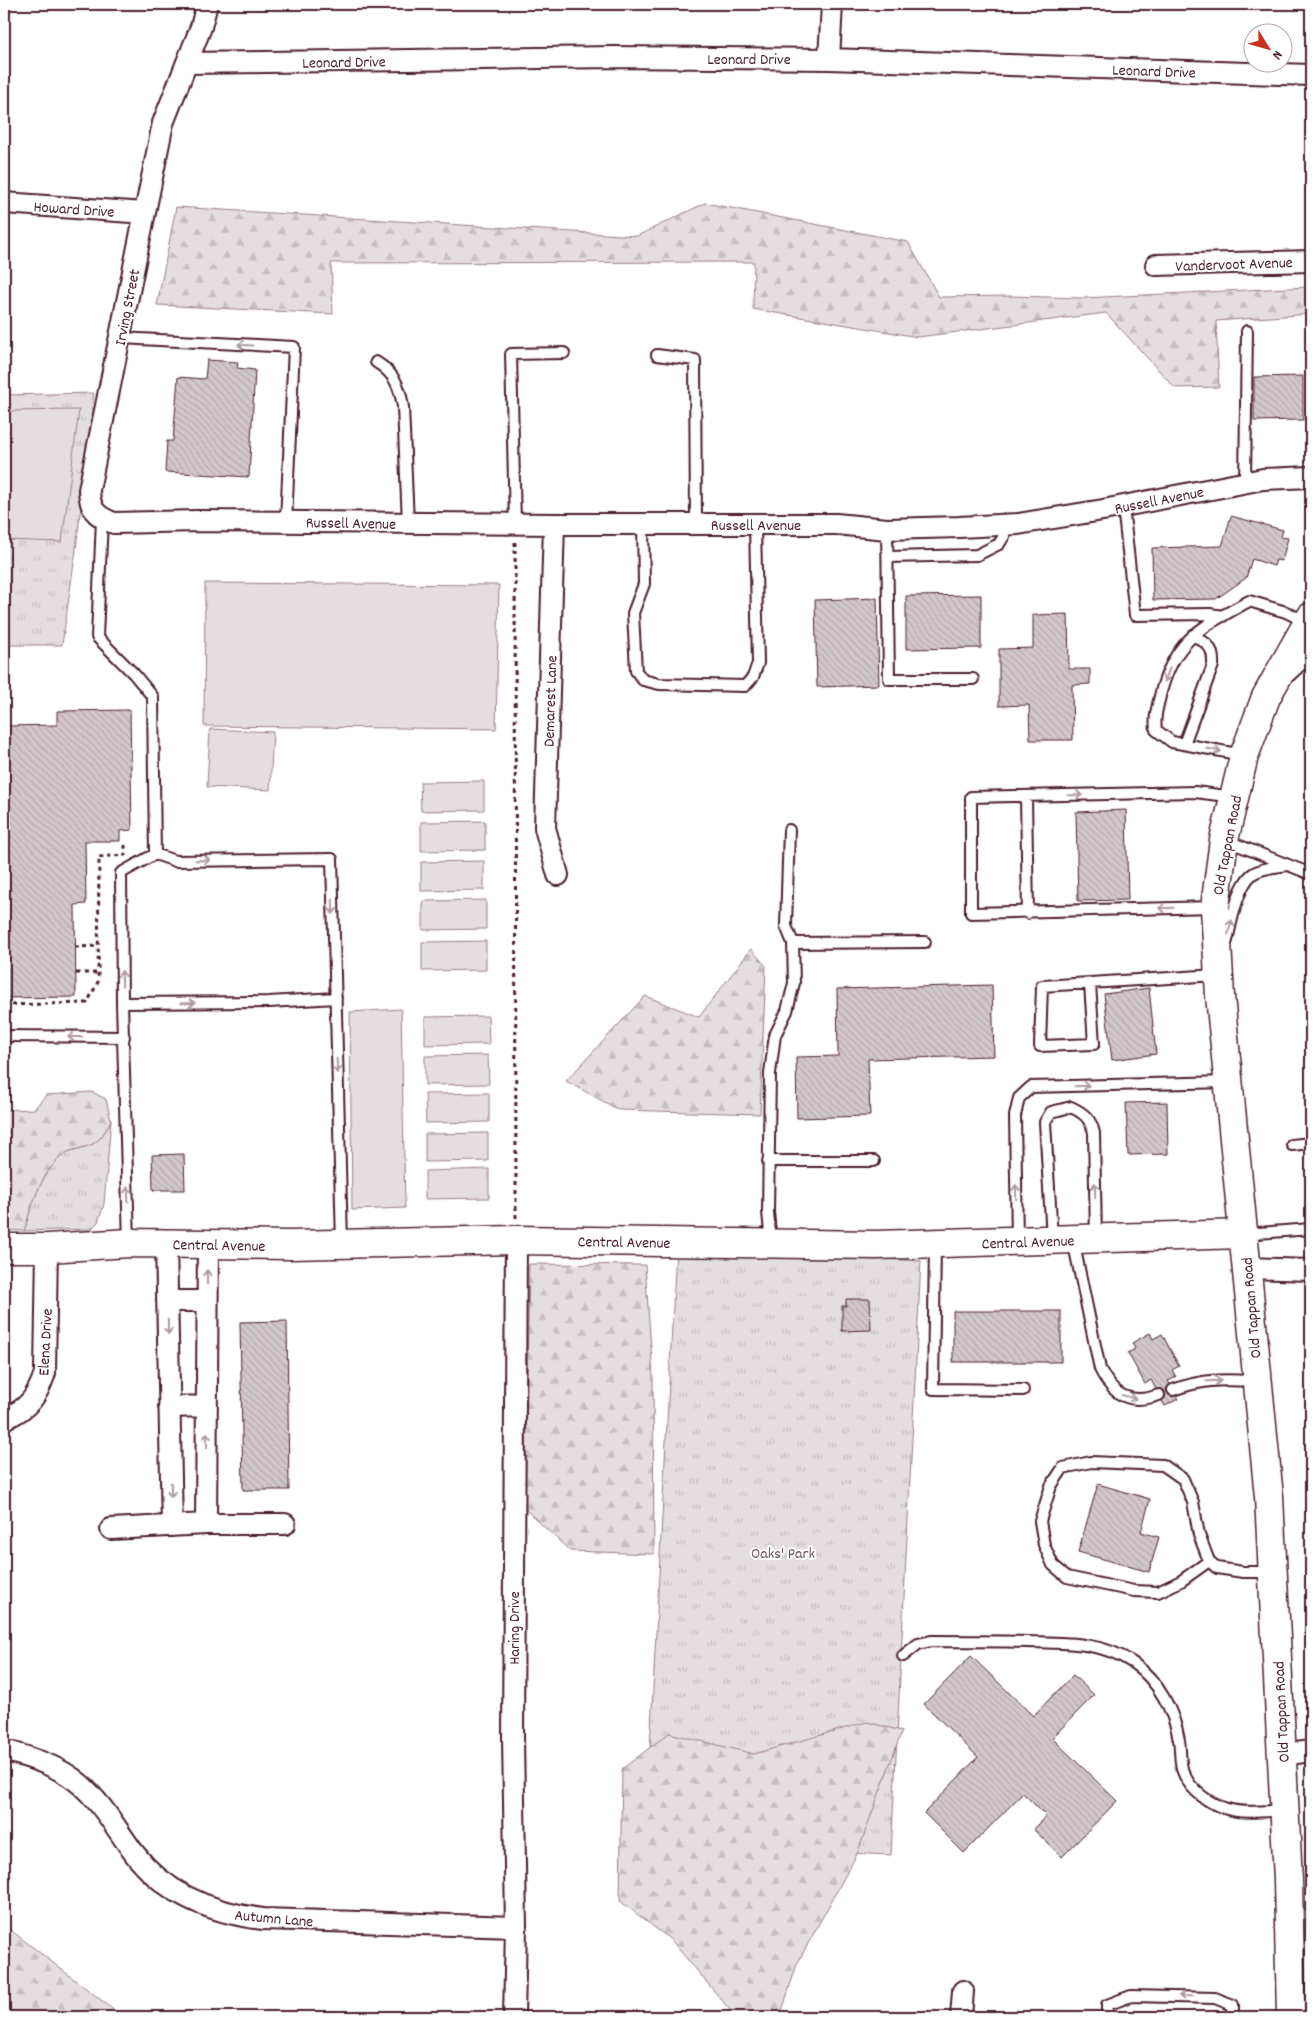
<svg xmlns="http://www.w3.org/2000/svg" width="1315" height="2021" font-family="Dekko,sans-serif">
  <style>
    .grass { fill: url(#grass-tufts); stroke: #987e86 }
    .forest { fill: url(#forest-firs); stroke: #987e86 }
    .garden { fill: #e5dee0; stroke: #987e86 }
    .building { fill: url(#building-back-hatch); stroke: #4a1f2b }
    .lines { fill: none; stroke-linecap: round; stroke-linejoin: round }
    .lane-casing { stroke: #4a1f2b; stroke-width: 14 }
    .street-casing { stroke: #4a1f2b; stroke-width: 24 }
    .secondary-casing { stroke: #4a1f2b; stroke-width: 31 }
    .path { stroke: #4a1f2b; stroke-width: 3; stroke-dasharray: 4 4; stroke-linecap: butt }
    .lane { stroke: #fff; stroke-width: 10 }
    .street { stroke: #fff; stroke-width: 20 }
    .secondary { stroke: #fff; stroke-width: 28 }
    .oneway { stroke: #ae9aa0 }
    .labels { text-anchor: middle; stroke-width: 4; stroke-linejoin: round; paint-order: stroke }
    .street-label { font-size: 16px; fill: #4a1f2b; stroke: #fff }
    .park-label { font-size: 16px; fill: #714f58; stroke: #fff }
  </style>
  <defs>
    <pattern id="grass-tufts" width="24" height="20" patternUnits="userSpaceOnUse" patternTransform="scale(1.25)"><rect width="24" height="20" fill="#e5dee0"/><path d="M3 7l-1-3M5 7V3M7 7l1-3M15 17l-1-3M17 17v-4M19 17l1-3" fill="none" stroke="#c6bec0"/></pattern>
    <pattern id="forest-firs" width="22" height="20" patternUnits="userSpaceOnUse" patternTransform="scale(1.25)"><rect width="22" height="20" fill="#e5dee0"/><path d="M5 1l3.5 6h-7zM16 11l3.5 6h-7z" fill="#c6bec0"/></pattern>
    <pattern id="building-back-hatch" width="6" height="6" patternUnits="userSpaceOnUse" patternTransform="scale(1.25)"><rect width="6" height="6" fill="#d2c7cb"/><path d="M-1 5l2 2M0 0l6 6M5-1l2 2" fill="none" stroke="#b6aaae"/></pattern>
  </defs>
  <rect width="100%" height="100%" fill="#fff"/>
  <filter id="ink" filterUnits="userSpaceOnUse"><feTurbulence type="fractalNoise" baseFrequency=".02" numOctaves="2"/><feDisplacementMap in="SourceGraphic" scale="10" xChannelSelector="R" yChannelSelector="G"/><feConvolveMatrix kernelMatrix="1 2 1 2 8 2 1 2 1" color-interpolation-filters="sRGB"/></filter>
  <g filter="url(#ink)">
    <path class="grass" d="M94,393L76,549L62,645H4V395Z
      M111,1120L104,1204L98,1222L91,1229L24,1231C33,1202 41,1171 66,1153C70,1150 76,1150 81,1148C99,1144 103,1136 111,1120Z
      M676,1249L921,1261L891,1855L645,1843Z"/>
    <path class="forest" d="M705,203L908,242L939,297L1012,296L1083,298L1308,287L1311,314L1216,321L1219,387L1175,388L1106,313L918,337L753,309L754,262L331,263L333,314L157,305L176,207L637,236Z
      M751,949L766,966L760,1114L619,1110L566,1081L645,996L699,1017Z
      M92,1092L106,1099L111,1120C103,1136 99,1144 81,1148C76,1150 70,1150 66,1153C41,1171 33,1202 24,1231L4,1230V1110L34,1109L46,1095Z
      M529,1264L645,1265L653,1376L654,1554L570,1551L525,1509Z
      M867,1722L902,1731L857,1854L797,1964L780,2017H730L731,2011L671,1940L620,1901L622,1769L669,1733L754,1754Z
      M4,1925L123,2017H4Z"/>
    <path class="garden" d="M79,410L62,542L4,540V411Z
      M205,583L499,585L496,729L204,726Z
      M210,729L273,732L270,790L207,787Z
      M484,781V810L421,811L420,782Z
      M485,821V850L421,851V822Z
      M484,861V890L421,891V862Z
      M486,900V929L423,930V901Z
      M486,941V970L422,971V942Z
      M401,1009L405,1208L352,1210L350,1012Z
      M488,1016L489,1044L425,1045V1017Z
      M488,1055L489,1084L425,1085V1056Z
      M489,1093V1122L426,1123L425,1094Z
      M488,1133V1161L425,1162V1134Z
      M489,1169V1198L425,1199V1171Z"/>
    <path class="building" d="M207,360L238,362L237,368L255,370L249,477L165,472L167,441H173L178,377L205,379Z
      M1303,376V420L1254,421V377Z
      M1231,516L1283,530L1281,537L1288,538L1282,561L1276,560L1274,566L1252,559L1246,578L1216,599L1153,600L1152,548L1222,546Z
      M981,595V648L906,649V596Z
      M877,598L879,685L817,687L815,600Z
      M1068,614L1069,669H1090V684L1072,685L1073,740H1030L1029,705L999,706V649L1033,648V615Z
      M130,710L132,830L120,831V841H85L86,904L75,905L76,997L4,998V726L57,725V711Z
      M1126,810L1128,900L1078,901L1076,812Z
      M992,985L994,1056L868,1059L870,1116L797,1118L796,1057L838,1056L837,989Z
      M1149,988L1156,1054L1112,1060L1104,994Z
      M1167,1102L1168,1154L1128,1155L1126,1103Z
      M184,1154L185,1190H153L152,1155Z
      M846,1299H870L871,1330L842,1331V1306H846Z
      M953,1311H1061V1362H953Z
      M287,1321L289,1490H243L240,1322Z
      M1150,1333L1153,1339L1162,1334L1179,1366L1172,1370L1176,1377L1168,1381L1170,1384L1166,1389L1169,1395L1176,1396L1178,1399L1165,1406L1162,1401L1166,1396L1164,1390L1156,1389L1151,1380L1145,1384L1128,1353L1135,1349L1132,1343Z
      M1098,1484L1150,1499L1141,1532L1159,1537L1149,1572L1078,1552Z
      M971,1656L1033,1716L1073,1675L1094,1695L1052,1738L1117,1801L1062,1857L1033,1829L1046,1816L1023,1793L964,1853L924,1813L978,1757L924,1704Z"/>
    <g class="lines">
      <g class="lane-casing">
        <path id="lane" d="M120,338L294,347L286,522
          M657,355L695,360L696,525
          M376,362C394,373 400,386 403,407L408,523
          M1245,482L1247,331
          M1123,506L1135,615L1210,614L1223,616
          M102,519L97,637L134,674L153,697L155,854
          M515,524L511,354L564,353
          M643,525L644,584L633,613L636,671L643,680L659,684L745,686L753,677L758,663L755,524
          M887,529L889,679H973
          M888,557L977,555L999,544L1004,536L1005,524
          M1289,676L1301,665L1311,660
          M1184,744L1213,665C1214,647 1207,643 1193,635
          M1243,755L1172,742L1156,730C1154,716 1158,705 1161,692C1176,637 1203,627 1249,601L1286,612L1306,622
          M1026,797L1028,913
          M789,830L786,926L793,943
          M1225,840L1311,874
          M1215,907L971,913V797L1195,792L1234,797
          M1227,941C1231,923 1238,883 1254,873C1264,867 1277,867 1288,865
          M1090,984L1094,1044L1040,1046L1042,986L1217,975
          M122,1003L269,1002L336,998
          M4,1036L124,1037
          M1292,1145L1311,1143
          M768,1161H874
          M1244,1234L1311,1229
          M1052,1238L1045,1122L1051,1112L1071,1107C1084,1113 1091,1119 1094,1133L1096,1238
          M1017,1240L1015,1116L1019,1098L1031,1087L1228,1082
          M1073,1240L1100,1369C1113,1396 1130,1405 1159,1395
          M129,1242L122,1003L121,873L155,854L175,861L332,859L342,1243
          M771,1243L768,1212L770,1073L775,1035L787,1011L794,983L793,943L925,942
          M935,1245L933,1389L1023,1390
          M1173,1390C1204,1378 1224,1380 1257,1381
          M1209,1561L1181,1581L1158,1592L1134,1591L1067,1577L1053,1565L1044,1545L1040,1521L1051,1486L1063,1468L1091,1462L1163,1465L1183,1479L1193,1502L1199,1535L1209,1561L1217,1568L1243,1572H1272
          M903,1656L918,1644L931,1641C963,1641 995,1641 1027,1642C1063,1643 1102,1641 1133,1663C1158,1680 1174,1711 1179,1740C1181,1750 1179,1765 1184,1774C1191,1791 1210,1804 1227,1809C1244,1814 1266,1811 1284,1810
          M1107,2017V2005L1131,1996L1215,1998L1233,2005V2017"/>
      </g>
      <g class="street-casing">
        <path id="street" d="M207,4L201,27L163,123L89,490C90,509 95,516 114,523L197,521L554,524H836L887,529L959,527L1018,524L1103,510L1263,479L1311,477
          M829,59L832,4
          M187,63L614,57L829,59L1311,75
          M4,203L145,213
          M1156,265L1311,261
          M554,524L545,828L558,875
          M166,1243L172,1526
          M1246,1268L1311,1270
          M167,1301H207
          M169,1407L207,1406
          M4,1419C28,1409 37,1397 45,1373L47,1248
          M206,1524L208,1244
          M111,1529L206,1524H285
          M4,1750C31,1758 58,1765 80,1784C102,1803 117,1830 134,1853C165,1894 213,1913 263,1919L516,1927
          M1282,1755L1311,1751
          M514,2017L516,1927L513,1738L516,1240
          M961,2017L963,1991"/>
      </g>
      <g class="secondary-casing">
        <path id="secondary" d="M4,1248H47L129,1243L290,1245L516,1240L876,1245L1243,1234
          M1291,2017L1288,1880L1269,1497L1220,996L1215,907L1224,840L1244,756L1266,697L1311,617"/>
      </g>
      <path class="path" d="M515,542L516,1218
        M75,947L98,946
        M76,973H98
        M4,1005L87,1003L98,982L99,857L125,855V845"/>
      <use href="#lane" class="lane"/>
      <use href="#street" class="street"/>
      <use href="#secondary" class="secondary"/>
    </g>
    <defs><path id="oneway-shaft" d="M-6 0H5M1.5-3L5.5 0L1.5 3" fill="none" stroke-width="1.6" stroke-linecap="round" stroke-linejoin="round" transform="scale(1.25)"/></defs>
    <g class="oneway">
      <use href="#oneway-shaft" transform="translate(245 345) rotate(-177)"/>
      <use href="#oneway-shaft" transform="translate(1167 675) rotate(112)"/>
      <use href="#oneway-shaft" transform="translate(1214 750) rotate(11)"/>
      <use href="#oneway-shaft" transform="translate(1075 795) rotate(-1)"/>
      <use href="#oneway-shaft" transform="translate(203 860) rotate(-1)"/>
      <use href="#oneway-shaft" transform="translate(333 907) rotate(89)"/>
      <use href="#oneway-shaft" transform="translate(1166 908) rotate(178)"/>
      <use href="#oneway-shaft" transform="translate(1230 927) rotate(-76)"/>
      <use href="#oneway-shaft" transform="translate(122 978) rotate(-91)"/>
      <use href="#oneway-shaft" transform="translate(188 1003) rotate(-1)"/>
      <use href="#oneway-shaft" transform="translate(75 1037) rotate(-180)"/>
      <use href="#oneway-shaft" transform="translate(337 1066) rotate(88)"/>
      <use href="#oneway-shaft" transform="translate(1082 1086) rotate(-2)"/>
      <use href="#oneway-shaft" transform="translate(1095 1190) rotate(-91)"/>
      <use href="#oneway-shaft" transform="translate(1016 1192) rotate(-91)"/>
      <use href="#oneway-shaft" transform="translate(128 1194) rotate(-92)"/>
      <use href="#oneway-shaft" transform="translate(207 1277) rotate(-90)"/>
      <use href="#oneway-shaft" transform="translate(168 1327) rotate(89)"/>
      <use href="#oneway-shaft" transform="translate(1214 1381) rotate(-2)"/>
      <use href="#oneway-shaft" transform="translate(1129 1397) rotate(15)"/>
      <use href="#oneway-shaft" transform="translate(207 1440) rotate(-90)"/>
      <use href="#oneway-shaft" transform="translate(171 1490) rotate(89)"/>
      <use href="#oneway-shaft" transform="translate(1186 1996) rotate(-179)"/>
    </g>
  </g>
  <g class="labels">
    <g class="street-label">
      <text x="749" y="64">Leonard Drive</text>
      <text transform="translate(344 61) rotate(-1)" y="6">Leonard Drive</text>
      <text transform="translate(1154 70) rotate(2)" y="6">Leonard Drive</text>
      <text transform="translate(74 208) rotate(4)" y="6">Howard Drive</text>
      <text transform="translate(1234 263) rotate(-2)" y="6">Vandervoot Avenue</text>
      <text transform="translate(126 307) rotate(-79)" y="6">Irving Street</text>
      <text transform="translate(1159 499) rotate(-11)" y="6">Russell Avenue</text>
      <text transform="translate(351 522) rotate(1)" y="6">Russell Avenue</text>
      <text x="756" y="530">Russell Avenue</text>
      <text transform="translate(549 701) rotate(-88)" y="6">Demarest Lane</text>
      <text transform="translate(1226 845) rotate(-79)" y="6">Old Tappan Road</text>
      <text transform="translate(624 1241) rotate(1)" y="6">Central Avenue</text>
      <text transform="translate(1028 1241) rotate(-2)" y="6">Central Avenue</text>
      <text transform="translate(219 1244) rotate(1)" y="6">Central Avenue</text>
      <text transform="translate(1250 1308) rotate(-95)" y="6">Old Tappan Road</text>
      <text transform="translate(44 1342) rotate(-87)" y="6">Elena Drive</text>
      <text transform="translate(513 1628) rotate(-90)" y="6">Haring Drive</text>
      <text transform="translate(1280 1712) rotate(-93)" y="6">Old Tappan Road</text>
      <text transform="translate(274 1917) rotate(5)" y="6">Autumn Lane</text>
    </g>
    <g class="park-label">
      <text x="783" y="1558">Oaks' Park</text>
    </g>
  </g>
  <rect width="1315" height="2021" fill="none" stroke="#fff" stroke-width="20"/>
  <rect x="10" y="10" width="1295" height="2001" fill="none" stroke="#4a1f2b" stroke-width="2" filter="url(#ink)"/>
  <g transform="translate(1268 48) rotate(127)"><circle r="24" fill="#ffffff" stroke="#b7a5aa"/>
  <path d="M0-4L9 19L0 12L-9 19Z" fill="#c8321e"/>
  <text y="-8" font-size="14" font-weight="bold" text-anchor="middle" fill="#4a1f2b">N</text>
  </g>
</svg>
